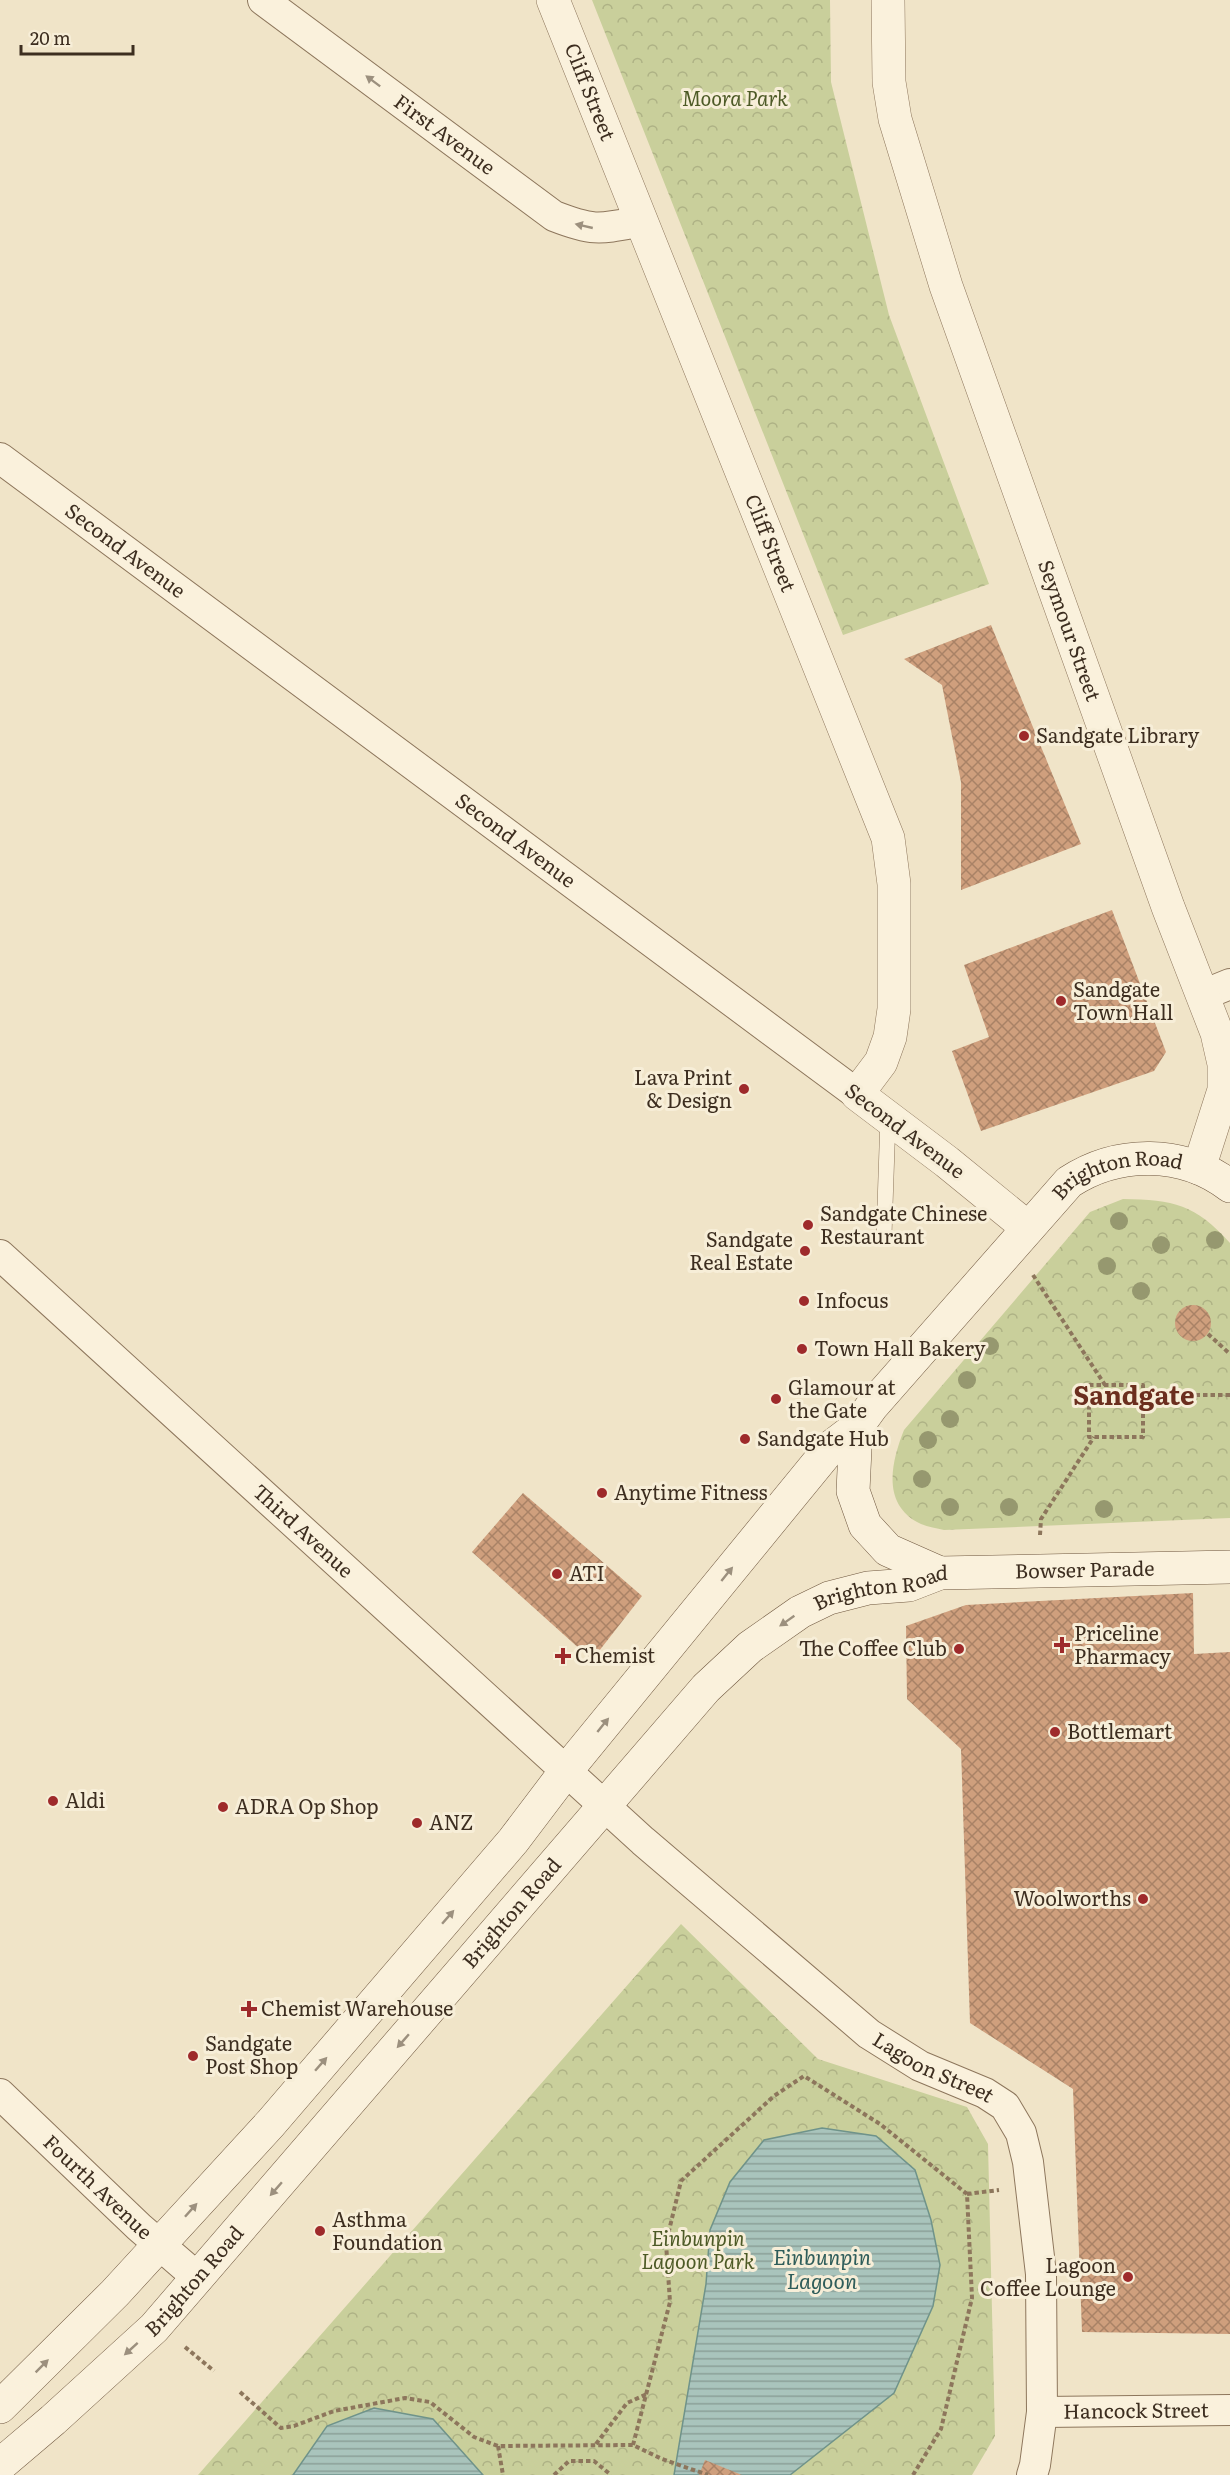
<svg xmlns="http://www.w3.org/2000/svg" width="1230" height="2475" font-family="Literata,serif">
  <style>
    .forest { fill: url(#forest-crowns) }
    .water { fill: url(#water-rules); stroke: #6f938a; stroke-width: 1.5 }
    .building { fill: url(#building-cross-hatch) }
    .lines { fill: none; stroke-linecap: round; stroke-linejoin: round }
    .service-casing { stroke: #8d765c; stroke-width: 16 }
    .minor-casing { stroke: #8d765c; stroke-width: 32 }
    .tertiary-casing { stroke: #8d765c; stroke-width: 34 }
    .secondary-casing { stroke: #6f573f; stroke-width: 34 }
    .path { stroke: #8d765c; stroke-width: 4; stroke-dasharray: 4.5 3; stroke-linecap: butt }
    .service { stroke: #faf1dc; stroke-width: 15 }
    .minor { stroke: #faf1dc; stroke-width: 30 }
    .tertiary { stroke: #faf1dc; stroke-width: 33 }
    .secondary { stroke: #faf1dc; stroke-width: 33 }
    .tree { fill: #96986f }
    .oneway { fill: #9c907e }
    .poi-dot { fill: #9e2a2b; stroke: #f7eed8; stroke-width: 2 }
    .labels { text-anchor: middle; stroke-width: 6; stroke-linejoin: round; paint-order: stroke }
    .street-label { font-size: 20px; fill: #3d2e20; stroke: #f7eed8 }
    .park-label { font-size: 20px; font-style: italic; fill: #4d5a26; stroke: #f7eed8 }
    .poi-label { font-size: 20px; fill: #3d2e20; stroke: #f7eed8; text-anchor: start }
    .water-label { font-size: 21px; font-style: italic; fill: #2f5d5a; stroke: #f7eed8 }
    .district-label { font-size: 26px; font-weight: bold; fill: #6b2e1e; stroke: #f7eed8 }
  </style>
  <defs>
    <pattern id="forest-crowns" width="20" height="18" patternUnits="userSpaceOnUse" patternTransform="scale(1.5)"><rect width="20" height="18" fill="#c9cf9b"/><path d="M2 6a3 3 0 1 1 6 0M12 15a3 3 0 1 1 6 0" fill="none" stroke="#aeb285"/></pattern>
    <pattern id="water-rules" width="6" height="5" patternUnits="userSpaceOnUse" patternTransform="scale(1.5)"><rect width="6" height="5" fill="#a9c4bc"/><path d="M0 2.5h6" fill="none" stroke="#8ba098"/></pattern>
    <pattern id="building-cross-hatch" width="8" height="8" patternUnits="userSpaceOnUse" patternTransform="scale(1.5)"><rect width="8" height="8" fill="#cf9f7d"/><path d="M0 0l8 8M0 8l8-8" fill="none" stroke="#a98266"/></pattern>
  </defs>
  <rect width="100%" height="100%" fill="#f0e4c8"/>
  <path class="forest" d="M592,0H830L831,82L889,315L989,584L843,635Z
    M1123,1199C1174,1200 1195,1204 1230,1243V1518L944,1530C937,1528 928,1527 921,1524C881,1505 891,1463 904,1430L1090,1212Z
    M681,1924L818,2059L967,2107L988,2144L995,2436L972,2475H198Z"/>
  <path class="water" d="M822,2128L876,2136L915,2170L931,2220L940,2265L933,2306L894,2393L790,2475H674L706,2284L710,2230L730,2182L764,2140Z
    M374,2408L433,2419L483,2475H293L327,2426Z"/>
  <path class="building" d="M991,625L1081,844L961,890V782L942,685L904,659Z
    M1112,910L1166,1052L1154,1071L981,1131L952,1051L989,1037L964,965Z
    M1175 1323a18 18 0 1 1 36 0a18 18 0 1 1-36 0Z
    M523,1493L642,1596L592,1660L472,1552Z
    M1193,1593L1194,1654L1230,1652V2334L1082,2332L1073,2089L970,2023L961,1749L907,1699L906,1626L966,1605Z
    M705,2460L742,2475H699Z"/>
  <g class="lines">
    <g class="service-casing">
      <path id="service" d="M884,1235L888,1118"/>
    </g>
    <g class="minor-casing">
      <g id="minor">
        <path id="s1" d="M263,0L554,216C595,232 600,229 642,221"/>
        <path id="s2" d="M0,458L857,1094"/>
        <path d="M1203,995L1230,984"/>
        <path id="s3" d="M0,1255L643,1841L869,2034L920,2066L985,2093L1005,2106L1021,2133L1028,2162L1041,2274L1042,2412L1035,2465L1032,2475"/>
        <path id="s4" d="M0,2094L139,2227L198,2278"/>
        <path id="s5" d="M1042,2412L1230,2410"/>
      </g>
    </g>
    <g class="tertiary-casing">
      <g id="tertiary">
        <path id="s6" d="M553,0L888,838L894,884V1009L890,1037L881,1062L857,1094L947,1162L1028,1228"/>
        <path id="s7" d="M888,0L889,82L895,119L946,286L1168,907L1217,1033L1224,1064V1090L1199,1168"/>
      </g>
    </g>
    <g class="secondary-casing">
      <g id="secondary">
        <path d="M856,1428L853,1491L865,1525L888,1550L940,1573"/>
        <path id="s8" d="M0,2407L115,2293L271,2123L513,1841L566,1771L831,1447L856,1428L872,1406L1069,1182C1118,1150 1183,1150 1230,1186"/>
        <path id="s9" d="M0,2465L53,2420L154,2328L706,1688L750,1647L800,1612L829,1598L868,1588L909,1585L940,1573L1230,1567"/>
      </g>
    </g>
    <path class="path" d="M1033,1275L1105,1385
      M1208,1334L1230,1354
      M1089,1385H1143V1437H1089Z
      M1143,1395H1230
      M1040,1535L1041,1519L1094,1437
      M967,2194L999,2190
      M185,2347L214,2371
      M240,2392L281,2428L294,2426L334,2411L405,2398L430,2402L474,2437L498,2446L633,2445L662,2459L708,2475
      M596,2444L627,2403L647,2394
      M633,2445L670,2302L666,2243L681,2181L774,2096L804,2076L880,2124L967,2194L972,2298L941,2429L913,2475
      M498,2446L503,2475
      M554,2475L569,2461H594L611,2475"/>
    <use href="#service" class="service"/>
    <use href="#minor" class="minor"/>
    <use href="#tertiary" class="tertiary"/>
    <use href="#secondary" class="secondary"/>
  </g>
  <g class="tree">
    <circle cx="1119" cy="1221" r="9"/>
    <circle cx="1215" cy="1240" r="9"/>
    <circle cx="1161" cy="1245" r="9"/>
    <circle cx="1107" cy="1266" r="9"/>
    <circle cx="1141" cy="1291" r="9"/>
    <circle cx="990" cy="1346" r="9"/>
    <circle cx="967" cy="1380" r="9"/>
    <circle cx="950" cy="1419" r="9"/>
    <circle cx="928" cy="1440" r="9"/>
    <circle cx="922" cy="1479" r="9"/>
    <circle cx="950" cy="1507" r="9"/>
    <circle cx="1009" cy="1507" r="9"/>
    <circle cx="1104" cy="1509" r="9"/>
  </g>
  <defs><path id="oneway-solid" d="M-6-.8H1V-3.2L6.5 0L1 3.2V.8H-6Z" transform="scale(1.5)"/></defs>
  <g class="oneway">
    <use href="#oneway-solid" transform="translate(373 81) rotate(-143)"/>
    <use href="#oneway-solid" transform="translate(584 226) rotate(-167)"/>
    <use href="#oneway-solid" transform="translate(727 1574) rotate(-51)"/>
    <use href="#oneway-solid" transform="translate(787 1621) rotate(145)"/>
    <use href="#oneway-solid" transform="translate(603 1725) rotate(-51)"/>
    <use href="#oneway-solid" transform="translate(448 1917) rotate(-49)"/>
    <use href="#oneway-solid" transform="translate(403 2041) rotate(131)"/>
    <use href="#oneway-solid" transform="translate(321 2064) rotate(-49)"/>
    <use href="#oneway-solid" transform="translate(276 2189) rotate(131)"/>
    <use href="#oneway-solid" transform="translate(191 2210) rotate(-48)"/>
    <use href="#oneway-solid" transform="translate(131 2349) rotate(138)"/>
    <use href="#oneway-solid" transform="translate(42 2366) rotate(-45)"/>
  </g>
  <g class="poi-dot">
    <circle cx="1024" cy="736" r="6"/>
    <circle cx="1061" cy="1001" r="6"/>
    <circle cx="744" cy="1089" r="6"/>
    <circle cx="808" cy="1225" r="6"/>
    <circle cx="805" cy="1251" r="6"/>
    <circle cx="804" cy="1301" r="6"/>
    <circle cx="802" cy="1349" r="6"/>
    <circle cx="776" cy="1399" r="6"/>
    <circle cx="745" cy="1439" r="6"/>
    <circle cx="602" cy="1493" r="6"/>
    <circle cx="557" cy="1574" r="6"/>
    <path d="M1059 1636h6v6h6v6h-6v6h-6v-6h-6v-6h6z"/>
    <circle cx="959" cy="1649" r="6"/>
    <path d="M560 1647h6v6h6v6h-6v6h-6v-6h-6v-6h6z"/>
    <circle cx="1055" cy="1732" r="6"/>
    <circle cx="53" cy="1801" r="6"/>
    <circle cx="223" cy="1807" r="6"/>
    <circle cx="417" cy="1823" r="6"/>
    <circle cx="1143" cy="1899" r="6"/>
    <path d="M246 2000h6v6h6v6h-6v6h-6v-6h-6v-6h6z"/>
    <circle cx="193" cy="2056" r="6"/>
    <circle cx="320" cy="2231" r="6"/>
    <circle cx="1128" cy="2277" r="6"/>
  </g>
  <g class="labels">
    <g class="street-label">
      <text dy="7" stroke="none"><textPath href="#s6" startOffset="99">Cliff Street</textPath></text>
      <text dy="7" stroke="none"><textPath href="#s1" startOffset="226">First Avenue</textPath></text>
      <text dy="7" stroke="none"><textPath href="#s6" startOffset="585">Cliff Street</textPath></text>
      <text dy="7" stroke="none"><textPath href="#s2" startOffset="156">Second Avenue</textPath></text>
      <text dy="7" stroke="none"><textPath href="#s7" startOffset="660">Seymour Street</textPath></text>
      <text dy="7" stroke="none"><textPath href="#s2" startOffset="642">Second Avenue</textPath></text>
      <text transform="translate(905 1131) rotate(37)" y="7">Second Avenue</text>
      <text dy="7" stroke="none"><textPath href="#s8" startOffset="1677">Brighton Road</textPath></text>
      <text dy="7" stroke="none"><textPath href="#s3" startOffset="410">Third Avenue</textPath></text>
      <text dy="7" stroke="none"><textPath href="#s9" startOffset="1464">Bowser Parade</textPath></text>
      <text dy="7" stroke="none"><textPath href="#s9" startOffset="1258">Brighton Road</textPath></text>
      <text dy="7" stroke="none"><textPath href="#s9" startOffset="754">Brighton Road</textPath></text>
      <text dy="7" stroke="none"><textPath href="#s3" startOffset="1240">Lagoon Street</textPath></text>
      <text dy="7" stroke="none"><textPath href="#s4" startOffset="135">Fourth Avenue</textPath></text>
      <text dy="7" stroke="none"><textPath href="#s9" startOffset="268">Brighton Road</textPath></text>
      <text dy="7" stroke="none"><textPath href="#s5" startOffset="94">Hancock Street</textPath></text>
    </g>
    <g class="park-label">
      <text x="735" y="106">Moora Park</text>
      <text x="698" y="2246">Einbunpin<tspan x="698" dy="23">Lagoon Park</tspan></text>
    </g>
    <g class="poi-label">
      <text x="1036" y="743">Sandgate Library</text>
      <text x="1073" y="997">Sandgate<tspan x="1073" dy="23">Town Hall</tspan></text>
      <text x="732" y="1085" text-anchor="end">Lava Print<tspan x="732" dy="23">&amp; Design</tspan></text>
      <text x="820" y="1221">Sandgate Chinese<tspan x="820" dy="23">Restaurant</tspan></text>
      <text x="793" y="1247" text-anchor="end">Sandgate<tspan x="793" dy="23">Real Estate</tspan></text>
      <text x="816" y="1308">Infocus</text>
      <text x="814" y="1356">Town Hall Bakery</text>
      <text x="788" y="1395">Glamour at<tspan x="788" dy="23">the Gate</tspan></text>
      <text x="757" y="1446">Sandgate Hub</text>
      <text x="614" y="1500">Anytime Fitness</text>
      <text x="569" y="1581">ATI</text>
      <text x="1074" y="1641">Priceline<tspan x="1074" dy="23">Pharmacy</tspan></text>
      <text x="947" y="1656" text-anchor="end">The Coffee Club</text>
      <text x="575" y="1663">Chemist</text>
      <text x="1067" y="1739">Bottlemart</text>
      <text x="65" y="1808">Aldi</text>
      <text x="235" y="1814">ADRA Op Shop</text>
      <text x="429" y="1830">ANZ</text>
      <text x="1131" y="1906" text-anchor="end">Woolworths</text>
      <text x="261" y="2016">Chemist Warehouse</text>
      <text x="205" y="2051">Sandgate<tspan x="205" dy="23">Post Shop</tspan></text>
      <text x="332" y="2227">Asthma<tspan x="332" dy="23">Foundation</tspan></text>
      <text x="1116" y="2273" text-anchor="end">Lagoon<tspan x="1116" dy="23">Coffee Lounge</tspan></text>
    </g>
    <g class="water-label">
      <text x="822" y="2265">Einbunpin<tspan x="822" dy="24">Lagoon</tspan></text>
    </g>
    <g class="district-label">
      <text x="1134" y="1405">Sandgate</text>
    </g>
  </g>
  <path d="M21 45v9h112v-9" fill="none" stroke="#3d2e20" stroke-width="3"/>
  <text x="30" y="45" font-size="18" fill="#3d2e20" stroke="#f7eed8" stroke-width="4.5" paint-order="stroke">20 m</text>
</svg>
